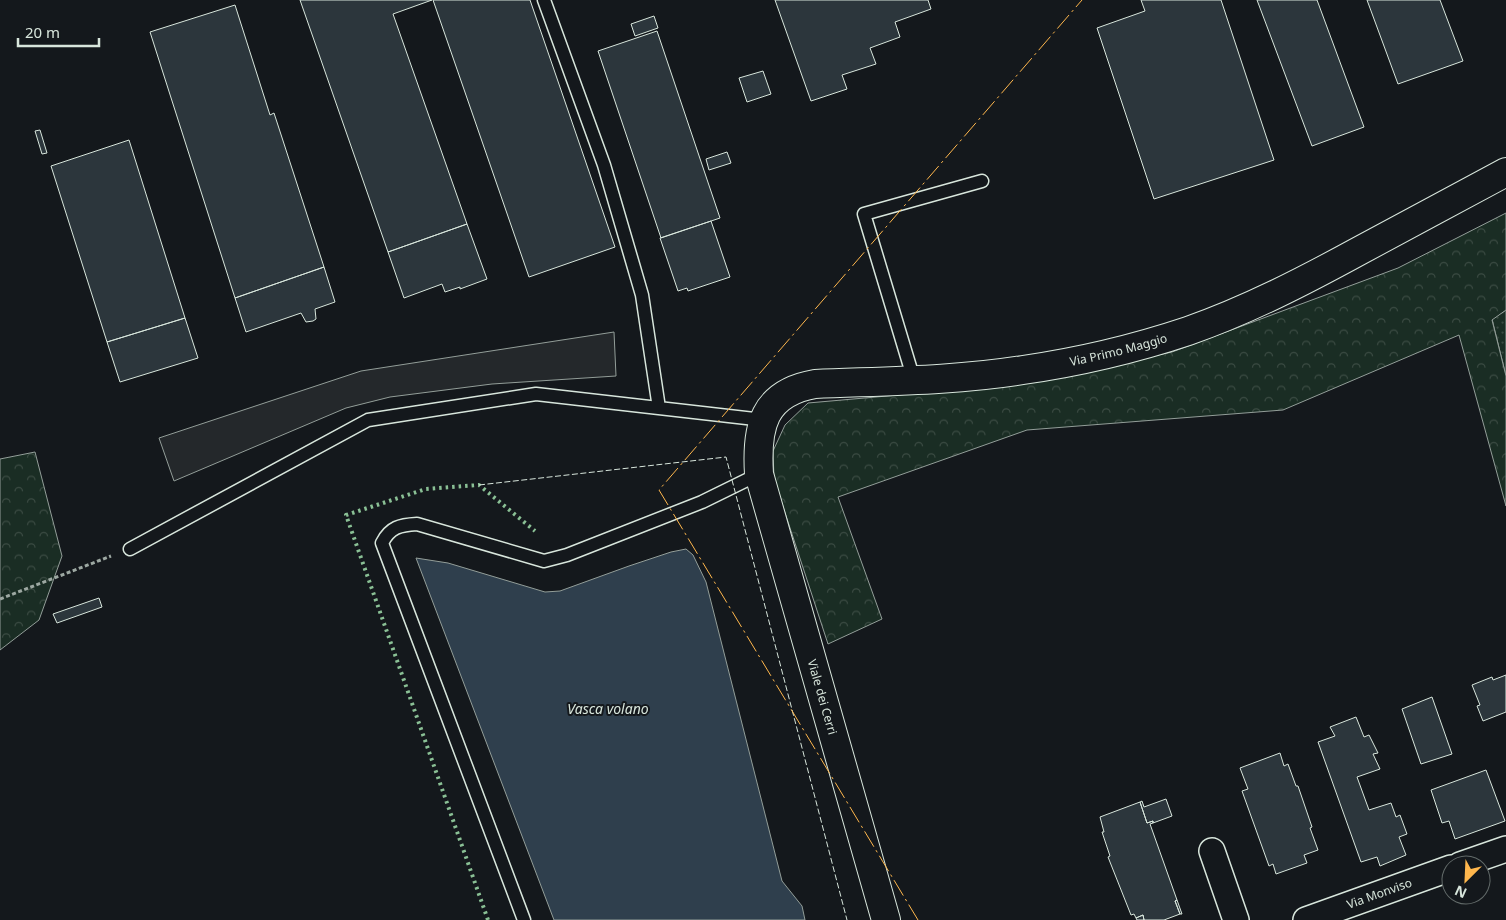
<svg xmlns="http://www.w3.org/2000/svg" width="1506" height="920" font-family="'Noto Sans',sans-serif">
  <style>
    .grass { fill: url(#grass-dots); stroke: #939e99 }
    .forest { fill: url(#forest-crowns); stroke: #939e99 }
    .parking { fill: #24282b; stroke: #939e99 }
    .water { fill: #2f3f4d; stroke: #939e99 }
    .building { fill: #2c363c; stroke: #d8e6dc }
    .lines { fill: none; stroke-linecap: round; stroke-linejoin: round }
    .lane-casing { stroke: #d8e6dc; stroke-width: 15 }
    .street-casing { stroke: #d8e6dc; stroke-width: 28 }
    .secondary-casing { stroke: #d8e6dc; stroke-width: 30 }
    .path { stroke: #9da8a2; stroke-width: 3; stroke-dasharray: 4 2.5; stroke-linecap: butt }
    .lane { stroke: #14181c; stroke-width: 12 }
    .street { stroke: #14181c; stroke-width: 25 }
    .secondary { stroke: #14181c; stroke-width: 28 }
    .hedge { stroke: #8ac095; stroke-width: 4; stroke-dasharray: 2.5 4; stroke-linecap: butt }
    .fence { stroke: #d8e6dc; stroke-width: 1; stroke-dasharray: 6 2.5; stroke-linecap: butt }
    .power { stroke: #ffb74d; stroke-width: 1; stroke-dasharray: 18 4 2.5 4; stroke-linecap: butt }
    .labels { text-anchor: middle; stroke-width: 4; stroke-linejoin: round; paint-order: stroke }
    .street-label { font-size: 12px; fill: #d8e6dc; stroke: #14181c }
    .water-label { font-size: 14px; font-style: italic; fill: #d8e6dc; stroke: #14181c }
  </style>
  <defs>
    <pattern id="grass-dots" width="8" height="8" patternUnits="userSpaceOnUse" patternTransform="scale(1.25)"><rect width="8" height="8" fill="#1a2d24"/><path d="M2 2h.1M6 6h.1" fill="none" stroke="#3b4b43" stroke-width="1.8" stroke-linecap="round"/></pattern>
    <pattern id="forest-crowns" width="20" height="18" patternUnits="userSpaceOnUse" patternTransform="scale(1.25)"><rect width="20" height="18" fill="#1a2d24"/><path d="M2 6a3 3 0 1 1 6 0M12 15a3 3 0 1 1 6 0" fill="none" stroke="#3b4b43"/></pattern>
  </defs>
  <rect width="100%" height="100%" fill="#14181c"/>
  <path class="grass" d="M1506,310V376L1492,319Z"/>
  <path class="forest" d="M1506,213V310L1492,320L1506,376V506L1459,335L1283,410L1027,430L838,497L882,619L828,644L774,479L773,451L785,425L808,403L1023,384L1172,352L1398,268Z
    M35,452L62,556L39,620L0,650V459Z"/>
  <path class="parking" d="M614,332L616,376L492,384L390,397L346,408L174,481L159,438L361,371Z"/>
  <path class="water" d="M686,549L693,555L706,582L782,881L802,906L805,920H554L416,558L448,563L545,592L560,591L629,566L671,552Z"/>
  <path class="building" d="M300,0H432L393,14L467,224L388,252Z
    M433,0H530L615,247L529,277Z
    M775,0H928L931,9L895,22L900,37L870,48L876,64L842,75L847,89L811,101Z
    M1141,0H1221L1274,160L1154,199L1097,28L1145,11Z
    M1257,0H1317L1364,127L1312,146Z
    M1367,0H1440L1463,61L1398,84Z
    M235,5L270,115L274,113L324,267L235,298L150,32Z
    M654,16L658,28L635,36L631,24Z
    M657,31L720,218L661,238L598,51Z
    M763,71L771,94L747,102L739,78Z
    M40,130L47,153L42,154L35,131Z
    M129,140L185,318L107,342L51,166Z
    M727,152L731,163L709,170L706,159Z
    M711,221L730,277L688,291L687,288L678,291L660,238Z
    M467,224L487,279L460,289V287L445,292L442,284L404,298L388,252Z
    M324,267L335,302L315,309L316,319L313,321L306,322L301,313L246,332L235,298Z
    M185,318L198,358L120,382L107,342Z
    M99,598L102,607L57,623L53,614Z
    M1506,675V712L1483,721L1477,706L1480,705L1472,685L1492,677L1493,680Z
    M1432,697L1452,754L1421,764L1402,709Z
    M1356,717L1364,737L1369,735L1378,753L1373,754L1380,769L1357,777L1369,810L1391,803L1396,817L1400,815L1407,834L1399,837L1406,855L1380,866L1377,857L1361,862L1318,742L1335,736L1330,727Z
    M1280,753L1284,766L1288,764L1296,786H1298L1312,827L1310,828L1318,850L1304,855L1307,863L1276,874L1273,864L1269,866L1242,791L1248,789L1240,768Z
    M1486,770L1505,821L1455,839L1449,821L1442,823L1431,790Z
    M1166,799L1172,816L1153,823V821L1147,823L1140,802L1142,801L1144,807Z
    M1140,802L1147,823L1153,821V823L1150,824L1177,900L1175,901L1180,914L1164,920H1144L1143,915L1136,918L1134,914L1131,915L1108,857L1110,856L1102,832H1104L1100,817Z
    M1177,900L1182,914H1180L1175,901Z
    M1143,915L1144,920H1137L1136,918Z"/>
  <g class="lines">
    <g class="lane-casing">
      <path id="lane" d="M544,0L604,165L642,295L659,408
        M914,380L864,214L982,181
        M130,549L368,420L536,394L764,420
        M524,920L382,543C390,527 400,525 417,524L544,561L567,555L702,502L759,474"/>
    </g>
    <g class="street-casing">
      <g id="street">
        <path d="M1212,851L1236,920"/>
        <path d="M1460,865L1506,849"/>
        <path id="s1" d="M1306,920L1451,868"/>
      </g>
    </g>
    <g class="secondary-casing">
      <g id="secondary">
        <path id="s2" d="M886,920L759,474C756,427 763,393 815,384C885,381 954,381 1023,370C1079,362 1134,349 1188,331C1248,310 1304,281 1359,251C1408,225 1457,198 1506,172"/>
      </g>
    </g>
    <path class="path" d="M0,599L111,556"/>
    <use href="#lane" class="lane"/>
    <use href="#street" class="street"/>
    <use href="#secondary" class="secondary"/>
    <path class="hedge" d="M488,920L346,515L426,489L479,485L535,531"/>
    <path class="fence" d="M479,485L726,457L847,920"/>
    <path class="power" d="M918,920L659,490L1082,0"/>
  </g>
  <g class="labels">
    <g class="street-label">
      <text dy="4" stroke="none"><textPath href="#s2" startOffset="890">Via Primo Maggio</textPath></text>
      <text transform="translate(822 697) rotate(74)" y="4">Viale dei Cerri</text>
      <text dy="4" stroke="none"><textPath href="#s1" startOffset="78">Via Monviso</textPath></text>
    </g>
    <g class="water-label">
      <text x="608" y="714">Vasca volano</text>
    </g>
  </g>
  <g transform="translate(1466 880) rotate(204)"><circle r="24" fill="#14181c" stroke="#626a69"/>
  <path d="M0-4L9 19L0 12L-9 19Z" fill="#ffb74d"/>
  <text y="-8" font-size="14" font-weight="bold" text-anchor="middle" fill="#d8e6dc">N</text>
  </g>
  <path d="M18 38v8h81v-8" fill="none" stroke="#d8e6dc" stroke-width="2.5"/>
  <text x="25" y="38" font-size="15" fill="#d8e6dc" stroke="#14181c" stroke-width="4" paint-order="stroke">20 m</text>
</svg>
